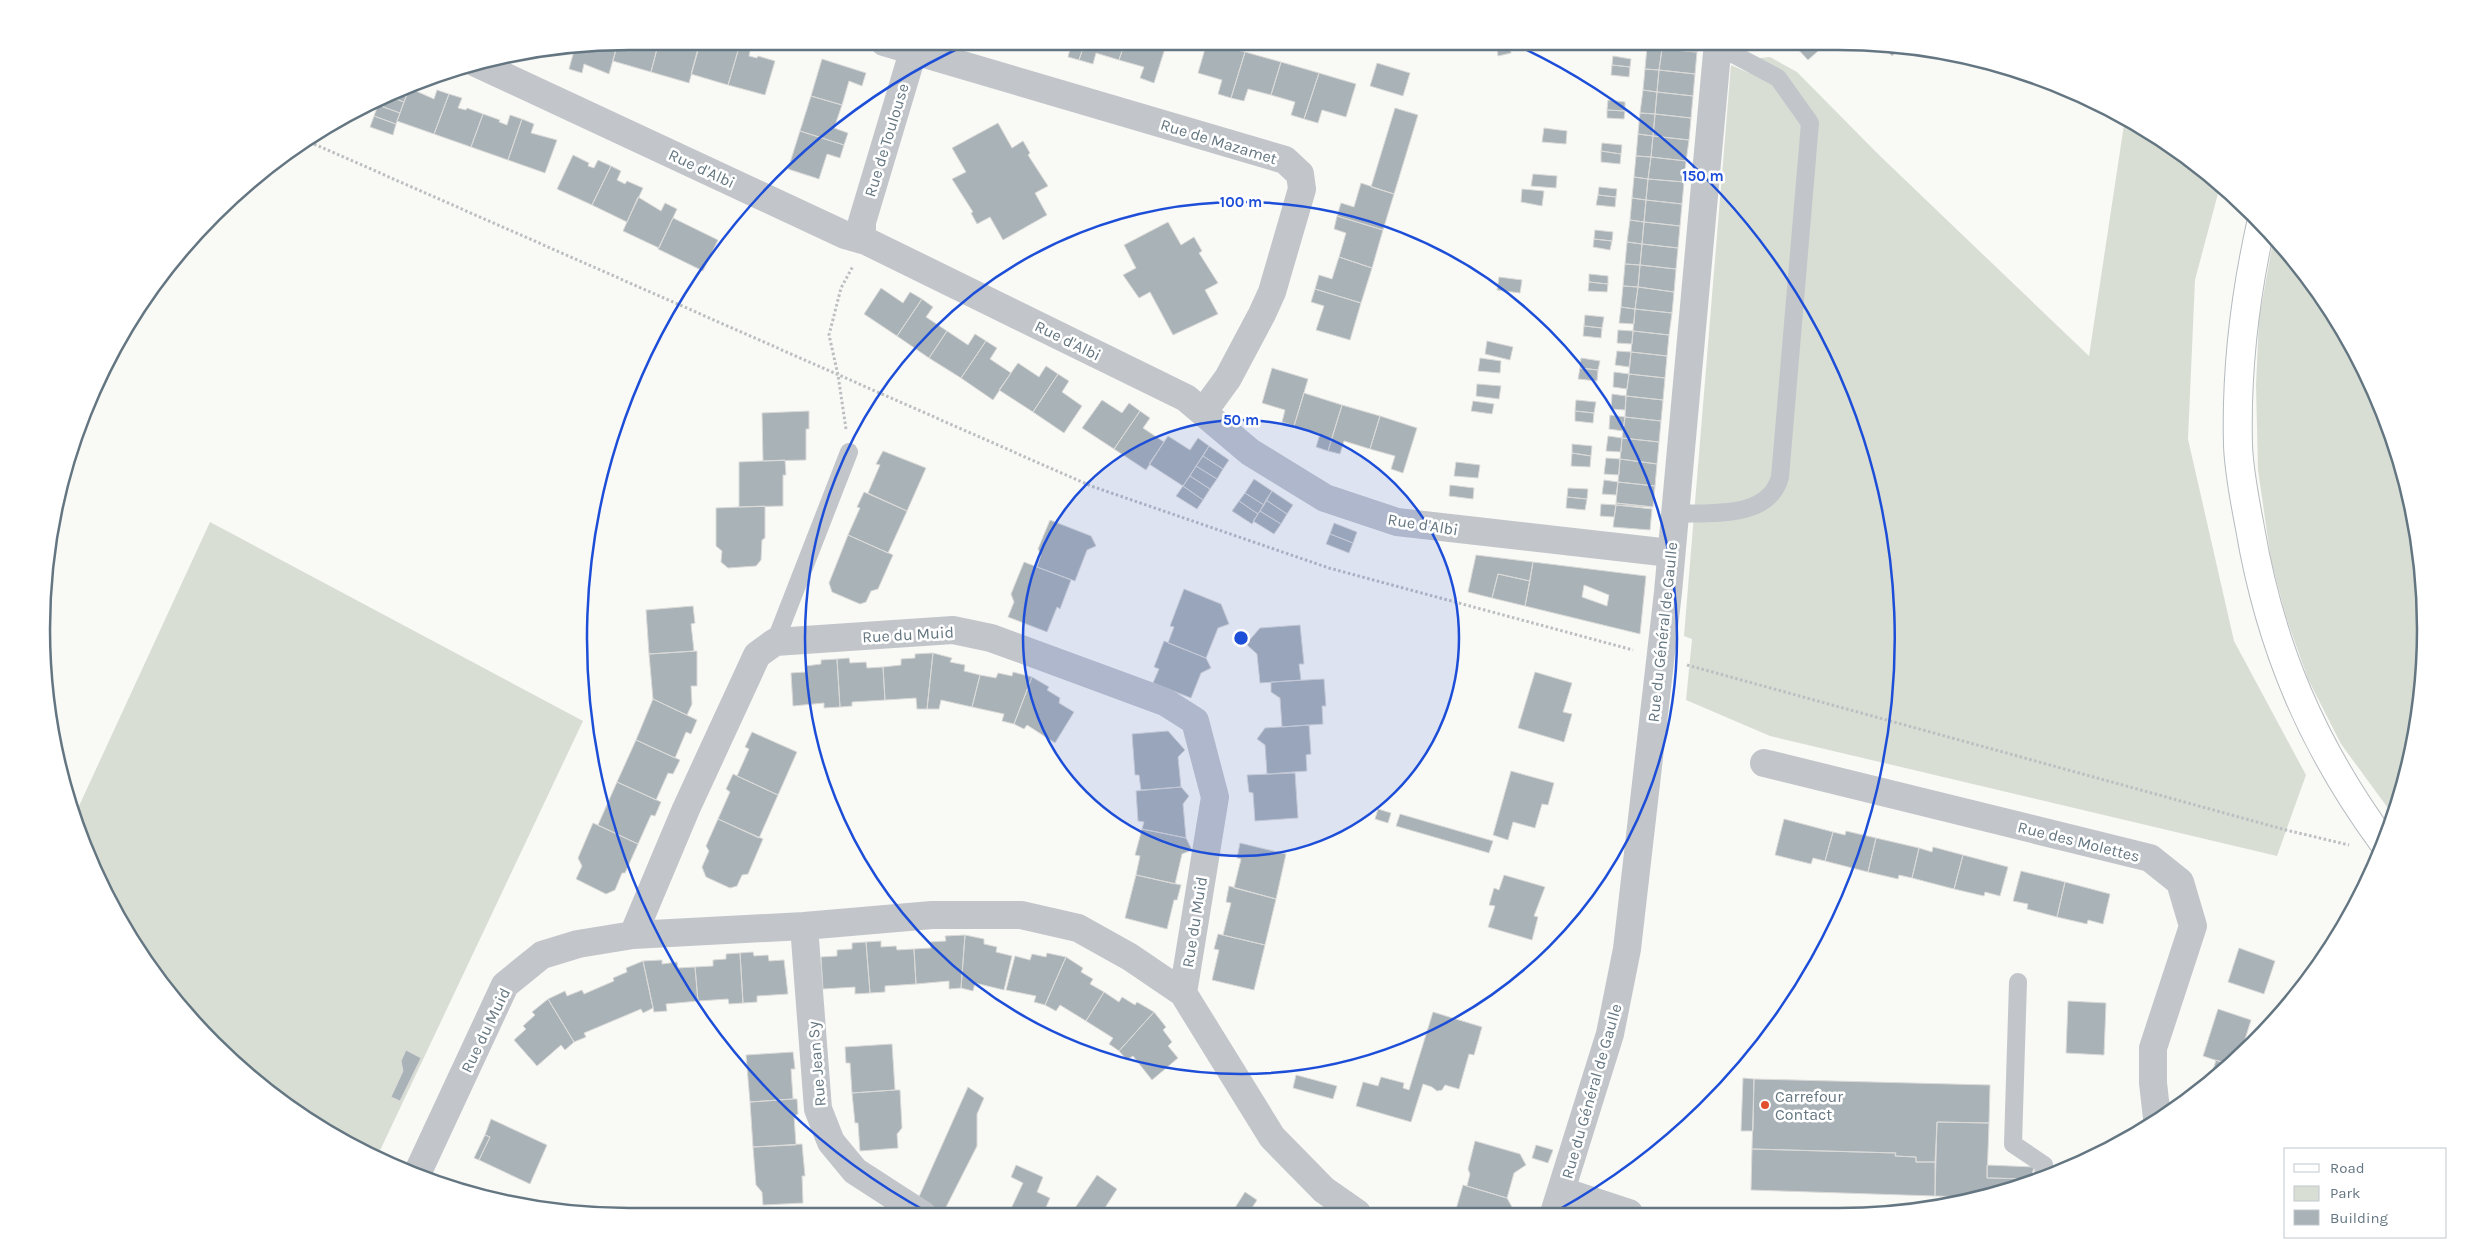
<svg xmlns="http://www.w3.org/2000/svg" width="2467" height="1258" font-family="Karla,sans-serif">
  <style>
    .green { fill: #d9ded5 }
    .building { fill: #a9b2b7; stroke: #dadad8; fill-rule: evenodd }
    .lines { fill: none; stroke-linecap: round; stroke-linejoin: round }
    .secondary-casing { stroke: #b4babe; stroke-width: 30 }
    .path { stroke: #bcbfc1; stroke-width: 3; stroke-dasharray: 2.5 2.5; stroke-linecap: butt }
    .service { stroke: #c2c6ca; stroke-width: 18 }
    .minor { stroke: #c2c6ca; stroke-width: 28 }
    .tertiary { stroke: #c2c6ca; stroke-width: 28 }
    .secondary { stroke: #fff; stroke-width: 28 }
    .ring { fill: none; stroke: #1d4ed8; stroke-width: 2.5 }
    .poi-dot { fill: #e14f2d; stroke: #fff; stroke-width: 2 }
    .labels { text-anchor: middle; stroke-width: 5; stroke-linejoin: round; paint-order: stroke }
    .street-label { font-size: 16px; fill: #647681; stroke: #fff }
    .poi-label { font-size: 16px; fill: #647681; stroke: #fff; text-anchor: start }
    .rim { fill: none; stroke: #647681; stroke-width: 2.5 }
    .centre { fill: #1d4ed8; stroke: #fff; stroke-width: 2.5 }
    .ring-label { font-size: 15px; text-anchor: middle; font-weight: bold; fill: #1d4ed8; stroke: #fff; stroke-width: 5; stroke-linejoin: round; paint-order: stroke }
  </style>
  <rect width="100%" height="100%" fill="#f9f9f6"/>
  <path class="green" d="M1770,57L1797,72L1878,154L2089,356L2125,118L2196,163L2220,186L2195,280L2188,439L2234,641L2306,775L2277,856L1770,736L1686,700L1692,639L1684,636L1731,65L1749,73L1750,59Z
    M2274,236L2347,335L2394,440L2421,552L2425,667L2406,781L2393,815L2341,744L2308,679L2286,617L2271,560L2258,470L2256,385L2259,319Z
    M210,522L583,721L376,1159L302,1118L214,1045L163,987L102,889L73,819Z"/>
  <path class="building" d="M659,41H672V44L680,46L681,42L699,47L689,83L651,72Z
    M659,41L651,72L613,61L618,42Z
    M700,41L716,45V47L724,50L727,41L740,44L728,85L691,74Z
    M618,42L609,74L584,64L582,73L569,69L575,47Z
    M1060,42H1085L1079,60L1068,57L1071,45Z
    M1085,42H1125L1119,60L1096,53L1093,64L1079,60Z
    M1125,42H1167L1154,83L1140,78L1144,67L1119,60Z
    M1207,42L1245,52L1231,98L1218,94L1222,80L1198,73Z
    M1496,42H1509L1511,53L1498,56Z
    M1647,42H1662V49L1647,47Z
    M1662,42H1698L1697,52L1662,49Z
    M1799,42H1828L1808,60L1795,46Z
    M1880,43L1902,47L1892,56Z
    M740,44L751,47L749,56L757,58L758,56L775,61L765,95L728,85Z
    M1647,47L1662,49L1659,70L1645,69Z
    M1662,49L1697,52L1695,74L1659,70Z
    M1245,52L1281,62L1271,95L1248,89L1244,101L1231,98Z
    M1613,56L1631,59L1630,67L1612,65Z
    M822,59L866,73L862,86L849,81L842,105L811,96Z
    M1281,62L1319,73L1304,119L1291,115L1295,102L1271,95Z
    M1377,63L1410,73L1403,96L1370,86Z
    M1612,65L1630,67L1629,77L1611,75Z
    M1645,69L1659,70L1657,92L1643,90Z
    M1659,70L1695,74L1693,96L1657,92Z
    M1319,73L1356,84L1346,117L1322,110L1318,123L1304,119Z
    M409,88L434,99L437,90L449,94L434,134L397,121Z
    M402,90L408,92L404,102L388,96Z
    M1643,90L1657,92L1655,114L1640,113Z
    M1657,92L1693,96L1691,118L1655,114Z
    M449,94L462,98L458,108L466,110L467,108L483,114L471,147L434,134Z
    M388,96L404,102L400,113L378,105L380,100Z
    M811,96L842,105L834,128L848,133L844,145L800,131Z
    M1608,100L1625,102V111L1607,110Z
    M378,105L400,113L396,124L374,116Z
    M1395,108L1418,115L1394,194L1371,187Z
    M1607,110L1625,111L1624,119L1607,118Z
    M1640,113L1655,114L1653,136L1638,134Z
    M483,114L500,120L499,122L507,125L510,115L522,119L508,160L471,147Z
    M1655,114L1691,118L1689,140L1653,136Z
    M374,116L396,124L393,135L370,127Z
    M522,119L534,124L531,133L557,140L545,173L508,160Z
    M998,123L1012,148L1023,141L1030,153L1028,155L1048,186L1035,193L1047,215L1003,240L990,217L977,224L971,213L973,212L952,179L966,172L952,148Z
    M1544,128L1567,131L1566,144L1542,142Z
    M800,131L844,145L840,158L827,154L819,179L788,169Z
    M1638,134L1653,136L1651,157L1636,156Z
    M1653,136L1689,140L1686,161L1651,157Z
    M1602,143L1622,145L1621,154L1601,151Z
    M1601,151L1621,154L1620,164L1601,162Z
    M573,155L589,163L588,166L594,168L598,160L611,166L592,205L557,189Z
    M1636,156L1651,157L1648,179L1634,177Z
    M1651,157L1686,161L1684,182L1648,179Z
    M611,166L621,171L617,180L625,184L627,181L643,188L627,222L592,205Z
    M1533,174L1557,176L1556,188L1531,186Z
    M1634,177L1648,179L1646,200L1632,198Z
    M1648,179L1684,182L1682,204L1646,200Z
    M1361,183L1394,194L1383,230L1337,216L1341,203L1354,207Z
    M1599,187L1617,189L1616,197L1598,195Z
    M1522,189L1544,191L1542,206L1521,202Z
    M1598,195L1616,197L1615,207L1596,205Z
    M638,197L661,211L665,203L677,209L659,248L623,231Z
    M1632,198L1646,200L1644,222L1630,220Z
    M1646,200L1682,204L1680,226L1644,222Z
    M1337,216L1383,230L1372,268L1339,257L1346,233L1334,229Z
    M673,218L718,240L703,271L658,249Z
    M1630,220L1644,222L1642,244L1627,242Z
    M1168,222L1181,245L1194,237L1202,251L1199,253L1218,283L1205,290L1218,314L1173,335L1150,292L1139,298L1123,275L1136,268L1124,245Z
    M1644,222L1680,226L1678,248L1642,244Z
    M1595,230L1613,232L1612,241L1594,239Z
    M1594,239L1612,241L1610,250L1593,247Z
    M1627,242L1642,244L1640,265L1625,264Z
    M1642,244L1678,248L1676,269L1640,265Z
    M1339,257L1372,268L1361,303L1315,289L1319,275L1332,279Z
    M1625,264L1640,265L1638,287L1623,286Z
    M1640,265L1676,269L1674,292L1638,287Z
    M1589,274L1608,276V284L1589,282Z
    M1499,277L1522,280L1520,293L1497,290Z
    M1589,282L1608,284L1607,292L1588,291Z
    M1623,286L1638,287L1635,309L1621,307Z
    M1638,287L1674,292L1672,313L1635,309Z
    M881,288L903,303L910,292L922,299L897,336L864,314Z
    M1315,289L1361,303L1350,340L1316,330L1324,306L1311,302Z
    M922,299L933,307L926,317L947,331L929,358L897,336Z
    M1621,307L1635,309L1634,324L1619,323Z
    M1635,309L1672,313L1669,335L1633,331Z
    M1585,315L1604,317L1602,328L1584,326Z
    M1584,326L1602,328L1601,338L1583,336Z
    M1618,330L1633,331L1632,344L1617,343Z
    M947,331L968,345L975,334L986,341L961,378L929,358Z
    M1633,331L1669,335L1667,356L1631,352Z
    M986,341L997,348L990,359L1011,373L993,400L961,378Z
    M1487,341L1513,347L1510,360L1485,354Z
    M1617,351L1631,352L1629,367L1615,365Z
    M1631,352L1667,356L1665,378L1629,374Z
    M1480,358L1501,361L1500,373L1478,371Z
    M1581,358L1600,361L1598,370L1580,368Z
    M1018,363L1039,377L1046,366L1058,374L1033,412L999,390Z
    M1272,368L1308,379L1294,426L1282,422L1285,410L1262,403Z
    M1580,368L1598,370L1597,381L1578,379Z
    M1614,372L1629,374L1627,389L1613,387Z
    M1058,374L1069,381L1062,392L1082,406L1064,433L1033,412Z
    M1629,374L1665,378L1663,400L1626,396Z
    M1477,384L1501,386L1499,399L1476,396Z
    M1304,393L1342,405L1328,451L1316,447L1320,434L1294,426Z
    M1612,394L1626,396L1625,410L1611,409Z
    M1626,396L1663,400L1661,421L1625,417Z
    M1102,400L1122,413L1129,403L1140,411L1114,449L1082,428Z
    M1576,400L1596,402L1594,413L1575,411Z
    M1473,401L1494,404L1492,414L1471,411Z
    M1342,405L1380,416L1370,449L1344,441L1340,454L1328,451Z
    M809,411V429H806V460L763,461L762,413Z
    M1140,411L1150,418L1143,428L1164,442L1146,470L1114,449Z
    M1575,411L1594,413L1593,423L1575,421Z
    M1610,415L1625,417L1623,431L1609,429Z
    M1380,416L1417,428L1403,473L1391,469L1395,456L1370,449Z
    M1625,417L1661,421L1659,442L1622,438Z
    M1168,436L1190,450L1198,438L1209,446L1183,486L1149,464Z
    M1608,436L1622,438L1621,452L1606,451Z
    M1622,438L1659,442L1657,464L1620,459Z
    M1572,444L1592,446L1591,456L1572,453Z
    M1209,446L1229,460L1223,469L1203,456Z
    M883,451L926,468L907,511L868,493L880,465L876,464Z
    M1572,453L1591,456L1590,467L1571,466Z
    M1203,456L1223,469L1217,479L1196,466Z
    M1606,458L1620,459L1619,475L1604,474Z
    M1620,459L1657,464L1655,486L1618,482Z
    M785,460L786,475H783V506L739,507V462Z
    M1456,462L1480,465L1478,478L1454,476Z
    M1196,466L1217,479L1210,489L1190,476Z
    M1190,476L1210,489L1203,500L1183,486Z
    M1254,479L1272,491L1264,505L1245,493Z
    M1604,480L1618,482L1616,495L1602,494Z
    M1618,482L1655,486L1653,507L1616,503Z
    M1450,485L1474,488L1473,499L1449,496Z
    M1183,486L1203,500L1197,509L1176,496Z
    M1568,488L1588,489L1587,499L1567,497Z
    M1272,491L1293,505L1287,514L1266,500Z
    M864,492L907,511L888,553L848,535L860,508L857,507Z
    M1245,493L1264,505L1258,514L1239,501Z
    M1567,497L1587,499L1585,510L1566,508Z
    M1266,500L1287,514L1281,524L1260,511Z
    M1239,501L1258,514L1252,524L1232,511Z
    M1616,503L1653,507L1616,505Z
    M1601,504L1616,505L1614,517L1600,516Z
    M1616,505L1652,509L1650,530L1613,527Z
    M765,506V538L762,540L761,560L756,566L728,568L721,562L722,551L716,546V508Z
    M1260,511L1281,524L1274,534L1253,521Z
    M1050,520L1091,536L1096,546L1087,550L1075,581L1037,567L1041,555L1038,549Z
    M1334,523L1357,532L1353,543L1330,534Z
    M1330,534L1353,543L1349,553L1326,544Z
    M848,535L893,555L878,589L871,591L866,602L860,604L832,592L829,583Z
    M1476,555L1533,562L1530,581L1498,574L1492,598L1468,592Z
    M1024,562L1071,580L1060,609L1057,607L1047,632L1008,617L1014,602L1011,594Z
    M1533,562L1646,576L1640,634L1525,606ZM1584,585L1609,595L1607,606L1582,597Z
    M1498,574L1530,581L1525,606L1492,598Z
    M1184,589L1221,604L1229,624L1218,628L1206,658L1168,643L1174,627L1170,626Z
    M693,606L695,623L691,624L694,651L649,654L646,610Z
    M1300,625L1304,664H1299L1301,680L1260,683L1257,654L1246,644L1260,628Z
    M1164,641L1206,658L1211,668L1201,673L1191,698L1153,683L1159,669L1154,667Z
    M697,651V686H691L692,704L687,715L653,699L649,654Z
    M933,653L952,658L950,662L965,665L964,671L980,675L972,707L941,700L939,709H927Z
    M933,653L927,709H917L916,698L885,700L883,667L901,665V659L915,658V654Z
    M849,658L850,663L866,662L867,668L883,667L885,700L852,702V706L840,707L837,659Z
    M837,659L840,707L824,708V703L793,706L791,673L806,672V666L821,664V660Z
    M1013,672L1032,677L1014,724L1002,721L1004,714L972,707L980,675L996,678L998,673L1012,676Z
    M1535,672L1572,683L1563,712L1572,714L1564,742L1518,728Z
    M1032,677L1049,687L1047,690L1060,698L1059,703L1074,712L1055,743L1027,725L1024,729L1014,724Z
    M1324,679L1326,706H1322L1323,724L1282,727L1280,698L1271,692V682Z
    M653,699L697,720L691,734L686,732L675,758L636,740Z
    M1309,725L1311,754L1306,755L1307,771L1267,774L1265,745L1257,739L1265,728Z
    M1168,731L1185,750L1178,757L1181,787L1141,790L1139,775H1135L1132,734Z
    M752,732L797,752L778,795L737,776L749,749L745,747Z
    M636,740L680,760L673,774L668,773L656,800L617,782Z
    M1511,771L1554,783L1548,805L1542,804L1535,828L1513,822L1508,840L1493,835Z
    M1295,773L1298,818L1255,821L1253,793L1249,792L1247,775Z
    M733,774L778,795L759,838L718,819L730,792L726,789Z
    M617,782L661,802L655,816L651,815L638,844L598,825Z
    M1181,787L1189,796L1183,804L1186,838L1142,829L1144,822L1138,821L1136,791Z
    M1378,809L1391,813L1388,823L1375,819Z
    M1400,814L1493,841L1489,853L1396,826Z
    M718,819L763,839L748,874L742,875L737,886L730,888L706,877L702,867L709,851L706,846Z
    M1784,819L1833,832L1825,861L1813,858L1811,864L1775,855Z
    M593,823L638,844L625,873H622L615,890L606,894L576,879L582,866L578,858Z
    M1142,829L1186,838L1192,850L1182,854L1175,884L1136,875L1140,856L1135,855Z
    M1846,831L1876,838L1868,872L1825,861L1833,832L1845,835Z
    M1876,838L1919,848L1912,878L1899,875L1898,879L1868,872Z
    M1240,843L1286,854L1276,899L1234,888L1241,859L1237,858Z
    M1933,847L1963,855L1954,889L1912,878L1919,848L1932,852Z
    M1963,855L2008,867L2000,896L1985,892L1984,896L1954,889Z
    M2021,871L2065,882L2057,917L2027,909L2028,904L2013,901Z
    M1136,875L1181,885L1177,900H1174L1167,929L1125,918Z
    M1504,875L1545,887L1534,916L1538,917L1532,940L1488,927L1495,906L1489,905L1494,888L1499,890Z
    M2065,882L2110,894L2103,924L2088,920L2087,924L2057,917Z
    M1229,886L1276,899L1265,945L1223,935L1231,903L1226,902Z
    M1218,934L1265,945L1254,990L1212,980L1219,950L1214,949Z
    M965,935L984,939V944L997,947L996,952L1012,956L1004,990L975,983L973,991L961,988Z
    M965,935L961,988L949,989V981L916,984L914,949L931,948L930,942L946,941L945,936Z
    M881,941V947L896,946L897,950L914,949L916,984L885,986V992L870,993L866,942Z
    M866,942L870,993L855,994V987L823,989L821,957L837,956V950L852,949V943Z
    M2239,948L2275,961L2264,994L2228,982Z
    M753,952L754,956L768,955L769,961L784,960L788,994L757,996V1002L743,1003L740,953Z
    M740,953L743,1003L729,1004L728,999L698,1001L695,967L713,966V960L726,959V954Z
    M1047,953L1066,957L1045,1005L1034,1002L1036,996L1006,990L1015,956L1030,960L1032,954L1046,957Z
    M1066,957L1083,968L1081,972L1093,979L1090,984L1104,992L1086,1021L1060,1005L1056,1011L1045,1005Z
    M662,960V964L677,962L678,968L695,967L698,1001L666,1004L667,1011L654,1012L643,961Z
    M643,961L653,1008L643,1013L641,1009L584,1033L586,1037L574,1042L548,999L565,991L567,996L582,990L584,994L614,981L613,978L627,972L626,968Z
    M1104,992L1119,1002L1122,997L1135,1005L1137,1002L1154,1012L1119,1051L1109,1044L1113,1038L1086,1021Z
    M548,999L574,1042L565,1050L561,1045L537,1066L514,1040L526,1029L523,1026L535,1015L532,1012Z
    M2068,1001L2106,1003L2104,1055L2066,1053Z
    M2218,1009L2251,1020L2242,1049L2227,1064L2203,1056Z
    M1154,1012L1166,1027L1163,1030L1172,1042L1168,1046L1178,1058L1152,1080L1133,1056L1127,1060L1119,1051Z
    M1433,1012L1482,1027L1474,1055L1469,1054L1459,1089L1445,1085L1442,1090L1437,1091L1432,1087L1423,1084L1411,1122L1356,1106L1363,1082L1378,1086L1381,1077L1404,1083L1403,1088L1409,1090Z
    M892,1044L895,1090L852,1093L850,1063H846L845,1047Z
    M406,1050L421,1058L400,1101L391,1097L403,1071L401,1061Z
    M793,1052L795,1069H791L793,1099L750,1102L746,1055Z
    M2216,1060L2227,1064L2215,1076L2212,1074Z
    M1296,1075L1337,1086L1333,1099L1293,1088Z
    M1743,1078L1754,1079L1753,1131H1741Z
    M1754,1079L1990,1085L1989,1123L1937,1122L1935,1162H1916V1157L1895,1156L1896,1153L1752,1149Z
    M968,1087L984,1098L977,1114V1146L943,1213L918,1199Z
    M895,1090H900L902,1128L897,1134L898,1148L860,1151L858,1123H855L852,1093Z
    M793,1099H797L798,1114L794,1116L796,1145L753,1147L750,1102Z
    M491,1119L547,1145L530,1184L479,1160L490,1137L485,1135Z
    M1937,1122L1989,1123L1987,1178L2031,1179L2030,1181L1970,1197L1935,1196Z
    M485,1135L490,1137L479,1160L474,1158Z
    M1475,1141L1520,1154L1526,1165L1514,1173L1507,1198L1467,1186L1470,1174L1468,1169Z
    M802,1144L805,1176H802L803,1203L763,1205L762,1192L756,1185L753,1147Z
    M1536,1145L1553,1150L1548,1163L1532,1158Z
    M1752,1149L1896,1153L1895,1156L1916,1157V1162H1935V1196L1751,1190Z
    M1016,1165L1043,1177L1037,1192L1050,1198L1043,1214H1018L1010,1211L1023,1183L1011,1177Z
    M1987,1165L2034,1167L2031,1179L1987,1178Z
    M1097,1175L1117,1189L1101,1214H1071Z
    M1463,1185L1507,1198L1513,1209L1507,1213H1455Z
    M1245,1192L1257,1200L1248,1214H1231Z"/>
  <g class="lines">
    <g class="secondary-casing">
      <path id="secondary" d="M2261,224C2245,296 2236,371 2238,445C2239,473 2245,501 2250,528C2270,646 2312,745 2383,842"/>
    </g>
    <path class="path" d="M305,140L1091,486L1329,568L1633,650
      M846,429L838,375L829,335L841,288L853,266
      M1687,665L2286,830L2349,845"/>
    <path class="service" d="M1674,514C1709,512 1769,520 1780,477L1810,123L1778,78L1718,46
      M775,642L849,452
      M2018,982L2013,1144L2044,1165L2043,1177"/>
    <path class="minor" d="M884,42L1285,160L1300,174L1302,189L1272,292L1262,314L1228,378L1204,411
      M476,63L845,235L866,241L1186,398L1250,452L1325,498L1397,522L1670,553
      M862,239V222L916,42
      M1764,763L2150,858L2180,882L2193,926L2153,1048V1083L2157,1118
      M804,926L818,1109L831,1142L855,1171L923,1215
      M633,935L686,809L757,655L775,642L953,630L991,638L1165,702L1195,721L1215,797L1183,993
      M417,1174L505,985L542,955L578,944L633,935L804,926L932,915H1021L1078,928L1130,957L1183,993L1272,1137L1324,1190L1357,1213
      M1562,1191L1629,1213"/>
    <path class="tertiary" d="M1554,1213L1610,1034L1627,949L1668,592L1718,42"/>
    <use href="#secondary" class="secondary"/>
  </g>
  <circle cx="1241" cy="638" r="218" fill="#1d4ed8" fill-opacity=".12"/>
  <g class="ring">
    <circle cx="1241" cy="638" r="218"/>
    <circle cx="1241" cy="638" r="436"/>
    <path d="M929 1213A654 654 0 0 1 970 43M1512 43A654 654 0 0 1 1558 1210"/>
  </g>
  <circle class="poi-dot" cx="1765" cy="1105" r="5"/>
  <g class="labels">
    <g class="street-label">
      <text transform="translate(886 140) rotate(-73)" y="6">Rue de Toulouse</text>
      <text transform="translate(1219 141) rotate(17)" y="6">Rue de Mazamet</text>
      <text transform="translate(702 168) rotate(25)" y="6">Rue d'Albi</text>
      <text transform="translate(1068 340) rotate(26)" y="6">Rue d'Albi</text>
      <text transform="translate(1423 524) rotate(9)" y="6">Rue d'Albi</text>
      <text transform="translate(1662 632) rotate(-84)" y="6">Rue du Général de Gaulle</text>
      <text transform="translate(908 634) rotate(-3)" y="6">Rue du Muid</text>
      <text transform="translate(2079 841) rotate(14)" y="6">Rue des Molettes</text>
      <text transform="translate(1194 922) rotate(-81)" y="6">Rue du Muid</text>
      <text transform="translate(485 1030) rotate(-64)" y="6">Rue du Muid</text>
      <text transform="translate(816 1064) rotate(-95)" y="6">Rue Jean Sy</text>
      <text transform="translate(1591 1091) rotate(-74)" y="6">Rue du Général de Gaulle</text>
    </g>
    <g class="poi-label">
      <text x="1775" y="1102">Carrefour<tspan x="1775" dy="18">Contact</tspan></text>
    </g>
  </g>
  <path d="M0 0H2467V1258H0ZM629 50H1838A579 579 0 0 1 2417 629V629A579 579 0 0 1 1838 1208H629A579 579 0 0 1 50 629V629A579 579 0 0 1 629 50Z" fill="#fff" fill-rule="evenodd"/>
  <path class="rim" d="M629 50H1838A579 579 0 0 1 2417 629V629A579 579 0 0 1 1838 1208H629A579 579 0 0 1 50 629V629A579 579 0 0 1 629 50Z"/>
  <circle cx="1241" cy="638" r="8" class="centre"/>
  <g class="ring-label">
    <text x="1703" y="181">150 m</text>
    <text x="1241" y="207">100 m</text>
    <text x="1241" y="425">50 m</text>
  </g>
  <rect x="2284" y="1148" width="162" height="90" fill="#ffffff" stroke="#c1c8cd"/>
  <rect x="2294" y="1164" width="25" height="8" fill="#ffffff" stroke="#c1c8cd"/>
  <text x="2330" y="1173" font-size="15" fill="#647681">Road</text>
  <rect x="2294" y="1186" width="25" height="15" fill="#d9ded5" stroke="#c1c8cd"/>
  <text x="2330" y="1198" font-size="15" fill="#647681">Park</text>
  <rect x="2294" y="1210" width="25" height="15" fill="#a9b2b7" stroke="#c1c8cd"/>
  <text x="2330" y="1223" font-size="15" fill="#647681">Building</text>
</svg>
